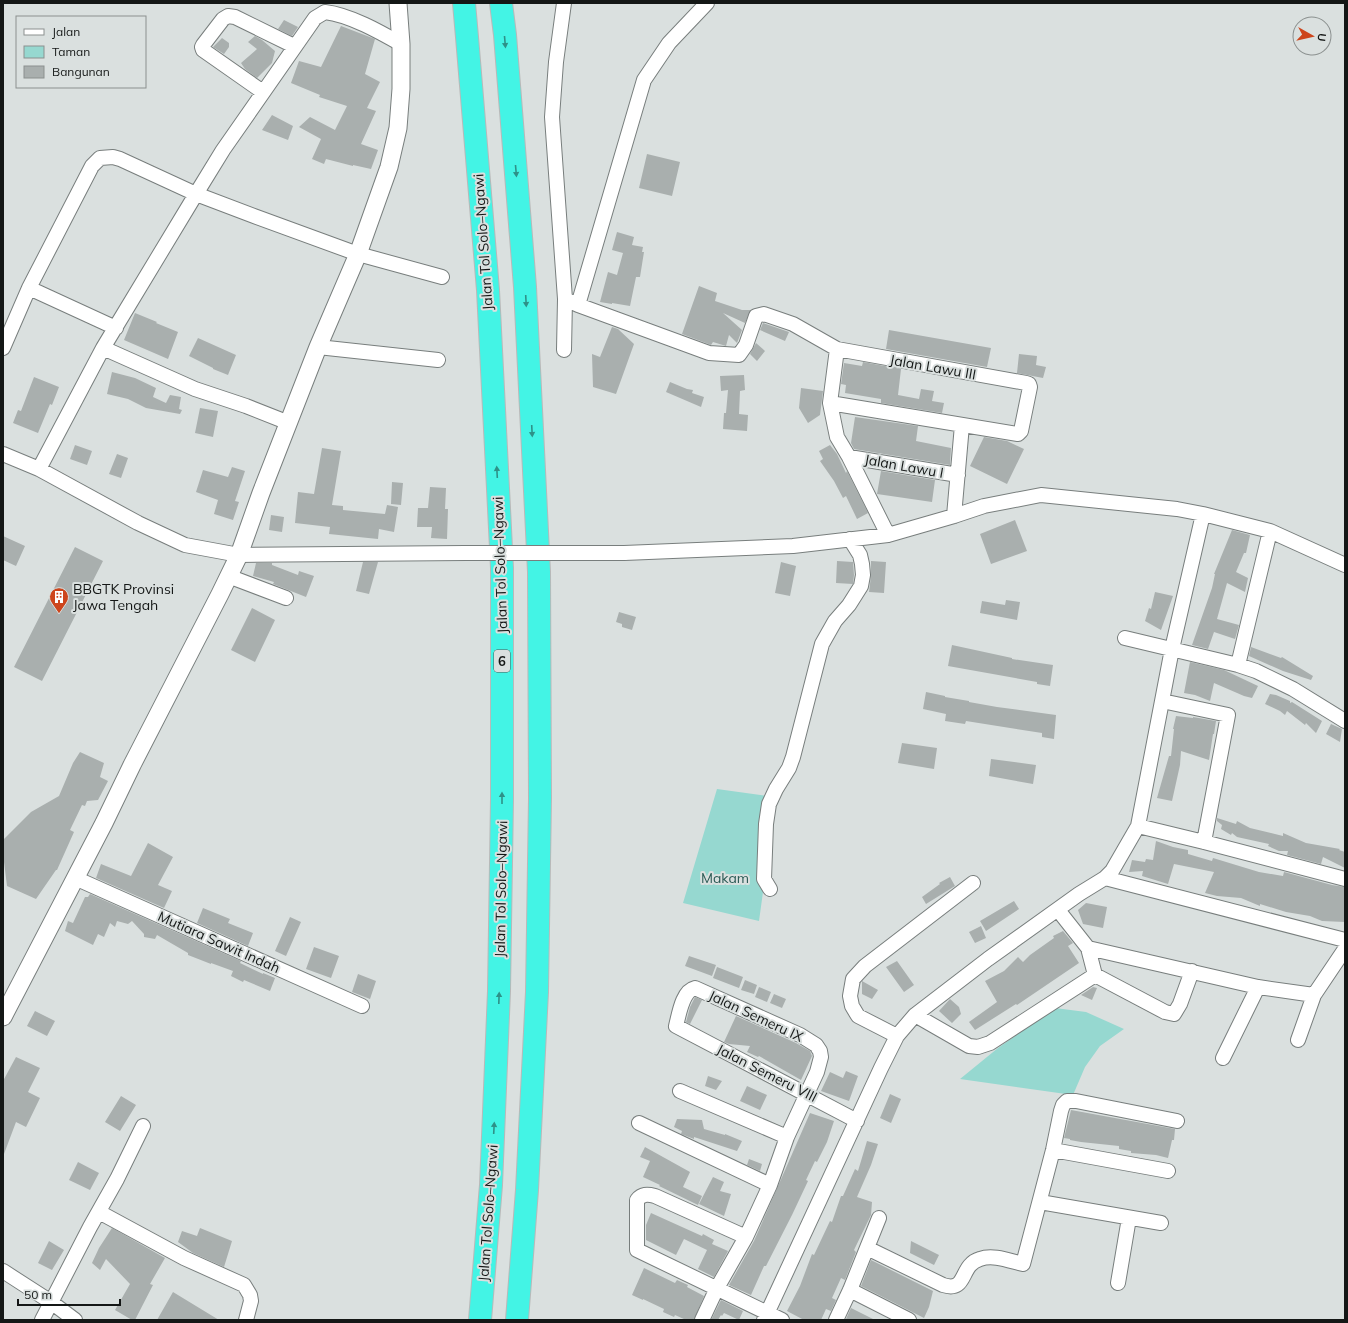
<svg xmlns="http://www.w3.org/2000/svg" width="1348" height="1323" font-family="Mulish,sans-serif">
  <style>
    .green { fill: #96d8d0 }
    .building { fill: #a9afae }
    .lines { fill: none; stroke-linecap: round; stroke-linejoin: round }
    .minor-casing { stroke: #787e7d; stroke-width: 16 }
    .tertiary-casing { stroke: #787e7d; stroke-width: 19 }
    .motorway-casing { stroke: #b8b9b9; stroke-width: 24 }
    .minor { stroke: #fff; stroke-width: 14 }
    .tertiary { stroke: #fff; stroke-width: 17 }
    .motorway { stroke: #43f4e5; stroke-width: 22 }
    .minor-bridge-casing { stroke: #787e7d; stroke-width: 16; stroke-linecap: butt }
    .minor-bridge { stroke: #fff; stroke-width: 14 }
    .oneway { fill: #2e9188 }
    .labels { text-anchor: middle; stroke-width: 4; stroke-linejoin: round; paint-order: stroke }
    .shield { fill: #dae0df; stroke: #4f5352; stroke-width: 1 }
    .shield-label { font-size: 13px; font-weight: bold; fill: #141716 }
    .street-label { font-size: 14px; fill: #141716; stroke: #dae0df }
    .poi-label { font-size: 14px; fill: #141716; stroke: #dae0df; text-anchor: start }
    .park-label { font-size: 14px; fill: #2b5a55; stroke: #dae0df }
  </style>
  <rect width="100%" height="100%" fill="#dae0df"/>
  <path class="green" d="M717,789L768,796L758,882L763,892L759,921L683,903Z
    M1055,1008L1086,1012L1124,1029L1100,1046L1085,1067L1073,1095L960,1079L998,1048Z"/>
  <path class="building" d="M284,20L298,27L292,36L278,29Z
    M341,26L375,39L365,74L380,82L367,108L376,111L361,144L378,150L371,169L353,165V166L326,159L324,164L312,159L321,139L299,127L310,117L335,130L347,106L319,97L320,95L291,83L299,61L321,67Z
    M255,36L262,40L275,51L272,63L257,78L245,69L241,63L257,49L248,42Z
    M222,38L229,43V47L224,54L213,47Z
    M272,115L293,126L288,140L262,130Z
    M647,154L680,162L672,196L639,188Z
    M617,232L634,237L632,245L643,247L642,252H644L640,277H636L630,306L612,303V304L600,302L608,272L617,275L623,253L612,250Z
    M699,286L717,293L715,301L742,310H751L745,323L723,313L742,330L737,343L729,335L726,346L713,342L711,345L682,334Z
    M135,313L157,322L156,323L178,332L168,359L124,340Z
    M763,323L789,332L785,341L760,330Z
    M612,327L618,329L634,344L616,394L593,387L592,354L600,357Z
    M889,330L991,348L987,367L886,349Z
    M198,338L236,355L228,375L213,369V368L189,356Z
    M756,343L765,351L757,361L750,354Z
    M1019,354L1037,356L1036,365L1046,367L1043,378L1017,373Z
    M863,362L901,369L898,395L919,399L921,389L934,391L932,401L944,403L942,413L881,403V399L845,393L846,385L841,384L844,363L862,366Z
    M112,372L135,378L156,388L153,397L166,403L170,395L181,397L179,409L182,410L180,414L146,408L128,399L107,394Z
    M744,375L745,390L740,391L739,414L748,415L747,431L723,429L724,413H726L728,390L721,391L720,376Z
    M34,377L59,387L52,405L50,404L38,433L13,423L18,410L21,411Z
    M670,382L687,389L693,390L692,393L704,397L701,407L666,392Z
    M801,388L823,391L820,415L808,423L799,408Z
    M200,408L218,411L213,437L195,433Z
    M855,417L918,426L916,441L951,448L950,465L854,449L851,443Z
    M984,437L1007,441L1024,449L1007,484L970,466Z
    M75,445L92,451L87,465L70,459Z
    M830,445L837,454L846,473L847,471L868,513L857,519L846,496L843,498L834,481L820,461L823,459L819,451Z
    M322,448L341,451L332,505L343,506V510L385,514L387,505L398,507L394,532L379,529L378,539L329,534L330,527L295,523L298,492L314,494Z
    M117,454L128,458L121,478L109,474Z
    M232,467L245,471L235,501L239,502L233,520L214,514L218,500L196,492L203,470L228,477Z
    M881,471L935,480L932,502L877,494Z
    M392,482L403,483L401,505L391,504Z
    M430,487L446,488L445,509H448L447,539L431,538L432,527H417L418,508H428Z
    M271,515L284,517L282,532L269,530Z
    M1015,520L1027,551L991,564L980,534Z
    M1232,530L1250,535L1246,553H1244L1236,572L1248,578L1245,592L1227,583L1217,619L1239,625L1235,639L1214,632L1208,649L1192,645L1212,588L1215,574H1214Z
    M3,536L25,546L16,566L3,560Z
    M75,547L103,561L42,681L14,667Z
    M837,561L853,562L854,575L853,584L836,583Z
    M871,561L886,562L884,593L869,592L871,576Z
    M363,562H378L369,594L356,591Z
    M781,562L796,566L790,596L775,593Z
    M256,563H272V565L298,575L299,571L314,576L306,597L273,584L274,582L253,576Z
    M1155,592L1173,596L1161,630L1145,621L1149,608L1151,609Z
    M1006,600L1020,602L1017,620L980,613L982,601L1005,605Z
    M252,608L275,620L255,662L231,650Z
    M619,612L636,617L632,630L622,627V624L616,622Z
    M952,645L1012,658V659L1053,665L1050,686L1037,684V682L948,666Z
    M1251,647L1281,658L1282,657L1313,676L1311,680L1283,671L1249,656Z
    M1190,662L1224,670L1258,686L1252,698L1244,696L1214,683L1210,701L1195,695L1184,693Z
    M926,692L945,696V697L969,701V702L997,707L1056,715L1054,739L1042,737V733L966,721L965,724L945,721L946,714L923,709Z
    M1270,694L1276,695L1290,701V703L1292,702L1322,721L1316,733L1306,723L1305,725L1287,711L1285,715L1280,711L1265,704Z
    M1176,716L1193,718V717L1216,721L1214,734H1213L1209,760L1181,751L1180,765L1172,801L1157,798L1169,756H1171L1174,729H1173Z
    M1331,724L1342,729L1340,742L1326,734Z
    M902,743L937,748L934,769L898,763Z
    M80,752L104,763L100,777L108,781L98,800L87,801L85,806L82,805L70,830L74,832L57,870H56L36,899L7,886L3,854V840L31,812L59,796L73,763Z
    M991,759L1036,765L1033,784L989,776Z
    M1217,818L1236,824L1237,821L1250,828L1283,836V833L1306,843L1340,849L1339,850L1345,852V868L1323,857L1321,864L1287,855L1288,851H1279L1268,846L1269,844L1237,837L1232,833L1231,835L1221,829L1222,825L1217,821Z
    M1156,841L1173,847L1188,850V854L1212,861L1213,858L1259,872L1283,876L1284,872L1332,885L1345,887V922L1322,921L1310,916L1286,912L1260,904V906L1241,898L1217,896L1205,893L1214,872L1174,864L1168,884L1142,876L1143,871L1129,872L1132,860L1145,862L1146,859L1153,860Z
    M148,843L173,857L158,885L172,891L164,908L96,878L101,864L131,876Z
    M950,877L955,886L926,904L922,897L940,884L939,883Z
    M90,894L241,961L240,963L263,974V973L275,978L270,991L244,980L243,982L231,976L233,971L211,963V964L188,955V953L157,935L155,939L144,937V934L132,921L128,924L117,921L115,927L110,923L104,937L98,934L93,945L65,931L68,921L73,923L85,897H88Z
    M1014,901L1019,909L986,931L980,921Z
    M1086,903L1107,907L1103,928L1083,924L1078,910Z
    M203,908L230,919L228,923L253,933L248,946L197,923Z
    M290,917L301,922L286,956L275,951Z
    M981,926L986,938L975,943L969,932Z
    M1063,931L1073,943L1068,946L1079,963L1017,1005L1016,1004L975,1030L969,1022L997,1002L985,981L1004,971L1018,957L1023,962L1030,955L1054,938L1053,936Z
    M314,947L339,956L331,978L306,969Z
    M689,956L716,965L712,976L685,966Z
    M897,961L914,985L904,992L886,967Z
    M717,967L743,977L739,988L713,978Z
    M358,974L376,981L370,999L352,992Z
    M745,980L757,985L754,994L741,990Z
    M862,981L878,990L872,999L862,994Z
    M759,987L771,992L767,1002L755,997Z
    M1093,987L1097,988L1092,1000L1081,995Z
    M774,994L786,999L782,1008L770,1003Z
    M695,997L702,1000L690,1024L686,1022L690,1007Z
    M950,999L959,1007L961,1014L952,1023L939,1011Z
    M35,1011L55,1021L47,1036L27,1026Z
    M736,1016L796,1043L810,1051L812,1056L801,1080L759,1056L758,1057L747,1052L750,1046L729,1044L724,1042Z
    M16,1057L40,1068L28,1092L40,1098L26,1127L16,1122L4,1154L3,1081Z
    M846,1071L858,1076L849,1101L821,1091L830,1072L843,1078Z
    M708,1076L722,1081L716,1090L705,1086Z
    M747,1086L767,1095L760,1110L740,1101Z
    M890,1094L901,1099L891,1123L880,1118Z
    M121,1096L136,1105L120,1131L105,1122Z
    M1071,1110L1175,1129L1174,1140H1172L1168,1158L1156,1155L1131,1153V1151L1119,1149V1146L1081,1142L1070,1140V1139L1064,1138Z
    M810,1113L834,1121L827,1142L817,1162L815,1161L806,1180L808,1181L792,1215L766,1266H764L751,1295L729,1285L754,1241Z
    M677,1119L702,1120L704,1129L725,1135V1134L742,1141L737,1151L694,1137V1139L681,1134L682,1131L674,1127Z
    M867,1141L878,1144L871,1165L857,1197L872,1202L871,1215L854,1250L856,1252L845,1280L841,1278L832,1298L836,1300L831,1311L826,1309L821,1320H804L787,1311L800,1286L812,1254L814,1255L830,1221L832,1222L841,1196H843L855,1169L858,1171Z
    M645,1147L690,1172L683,1187L702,1196L698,1205L659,1186L660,1185L643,1177L650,1161L640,1157Z
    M749,1159L762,1164L760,1171L747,1165Z
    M78,1162L99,1173L90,1190L69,1180Z
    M713,1177L724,1182L720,1191L731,1194L724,1216L699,1204Z
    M651,1213L702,1236L703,1234L714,1240L712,1244L728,1251L714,1277L698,1269L707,1250L684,1239L676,1255L646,1240V1225Z
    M112,1228L165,1258L150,1284L153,1285L135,1320H132L115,1310L130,1284L106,1259L100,1270L92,1263L99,1248Z
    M200,1228L232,1241L224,1267L193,1253L178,1242L182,1231L197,1236Z
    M49,1241L64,1250L52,1270L38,1263Z
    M911,1241L939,1255L934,1265L910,1253Z
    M871,1260L933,1291L929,1307L924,1318L861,1286Z
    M644,1268L675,1283L677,1280L688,1285L687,1287L704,1296L694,1320H686L675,1315L674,1317L663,1312L664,1309L643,1299V1300L632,1295Z
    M173,1292L219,1320H157Z
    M721,1300L743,1311L739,1320L724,1313L722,1316L721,1315L718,1320H711Z
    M851,1308L875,1320H847L846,1319Z"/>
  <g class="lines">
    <g class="minor-casing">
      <path id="minor" d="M564,3L556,62L552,117L565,299L578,305L709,353L739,355L746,345L756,316L764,314L793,324L837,349L1026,383L1029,384L1030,387L1021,431L1018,434L830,403
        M263,92L203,50L202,47L203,45L223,19L228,16L235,17L294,46
        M29,288L116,328
        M578,305L644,80L669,43L707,3
        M318,347L438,360
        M3,348L29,288L92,166L100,158L113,157L120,159L196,194L254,216L358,254L442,277
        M103,348L195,389L246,406L289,423
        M837,349L830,403L837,437L849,457L888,535
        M564,350L565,299
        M3,454L39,469L138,523L185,545L239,555L465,553
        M849,457L958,475
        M39,469L103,348L196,194L223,150L315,18L325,12C350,15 380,32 401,44
        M954,516L962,425
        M624,553L793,546L888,535L954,516L984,506L1041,495L1177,509L1203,514L1270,531L1345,565
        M228,576L286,598
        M1125,638L1238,665L1256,671L1293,689L1345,721
        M1238,665L1270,531
        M1162,701L1228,715L1204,842
        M1138,826L1204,842L1345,879
        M75,878L362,1006
        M1105,878L1345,940
        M770,889L764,879L766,824L769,804L776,789L789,768L793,757L822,644L835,621L849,605L861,586L863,575L862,564L860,555L850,539
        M1058,910L1088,948L1258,987L1314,995
        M1088,948L1095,975L1165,1012L1174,1014L1180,1004L1192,971
        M915,1015L969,1046L978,1047L990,1043L1095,975
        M897,1036L858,1016L852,1006L850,996L853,979L865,966L973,883
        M1298,1040L1314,995L1345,949
        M1223,1058L1258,987
        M680,1091L787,1137
        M639,1123L770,1185
        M1053,1150L1168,1171
        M1040,1202L1161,1223
        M99,1212L184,1258L244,1285L250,1295L251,1301L246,1320
        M746,1237L655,1196C647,1194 642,1194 637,1200V1250L782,1320
        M867,1248L943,1285C968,1293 959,1265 980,1259C993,1254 1010,1261 1023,1264L1053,1150L1061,1111L1063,1105L1067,1101H1076L1177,1121
        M3,1271L51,1302L75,1320
        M1118,1283L1129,1218
        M850,1290L909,1320
        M42,1320L90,1227L117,1179L143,1126
        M702,1320L717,1288L746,1237L770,1185L787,1137L817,1072L821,1057L820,1051L816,1045L800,1035L695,988C682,991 679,1015 676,1026L857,1121
        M764,1320L881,1068L897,1036L915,1015L988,959L1079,894L1105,878L1112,871L1138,826L1172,649L1203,514
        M836,1320L850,1290L879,1218"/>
    </g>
    <g class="tertiary-casing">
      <path id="tertiary" d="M3,1017L104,823L132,765L220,594L239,555L261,493L318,347L358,254L389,167L398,128L401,89V44L398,3"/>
    </g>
    <g class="motorway-casing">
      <path id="motorway" d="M464,3L467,37L488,290L502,568V799L499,991L491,1185L480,1320
        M501,3L505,35L525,287L539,572L540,798L537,992L527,1190L517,1320"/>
    </g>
    <use href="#minor" class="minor"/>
    <use href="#tertiary" class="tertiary"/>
    <use href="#motorway" class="motorway"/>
    <g class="minor-bridge-casing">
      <path id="minor-bridge" d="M465,553H624"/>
    </g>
    <use href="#minor-bridge" class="minor-bridge"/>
  </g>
  <defs><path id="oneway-solid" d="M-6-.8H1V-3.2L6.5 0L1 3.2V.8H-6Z"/></defs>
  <g class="oneway">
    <use href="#oneway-solid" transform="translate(505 42) rotate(85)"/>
    <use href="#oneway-solid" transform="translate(516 171) rotate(85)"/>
    <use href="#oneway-solid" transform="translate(526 301) rotate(87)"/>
    <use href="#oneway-solid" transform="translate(532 431) rotate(87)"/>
    <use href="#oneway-solid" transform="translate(497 472) rotate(-93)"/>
    <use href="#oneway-solid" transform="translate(502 798) rotate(-90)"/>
    <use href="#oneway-solid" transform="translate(499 998) rotate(-88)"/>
    <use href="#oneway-solid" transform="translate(494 1128) rotate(-87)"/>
  </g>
  <defs>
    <g id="building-pin" transform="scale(1)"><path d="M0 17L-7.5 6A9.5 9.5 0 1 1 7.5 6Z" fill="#cd451c" stroke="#dae0df"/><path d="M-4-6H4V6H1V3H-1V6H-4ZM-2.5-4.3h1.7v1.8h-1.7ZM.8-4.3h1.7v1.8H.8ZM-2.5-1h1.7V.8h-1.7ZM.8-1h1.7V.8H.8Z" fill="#fff"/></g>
  </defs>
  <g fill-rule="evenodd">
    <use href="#building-pin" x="59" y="597"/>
  </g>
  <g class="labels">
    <rect class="shield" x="494" y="650" width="16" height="22" rx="3"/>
    <g class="shield-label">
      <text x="502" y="666">6</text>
    </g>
    <g class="street-label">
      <text transform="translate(483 242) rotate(-94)" y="5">Jalan Tol Solo–Ngawi</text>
      <text transform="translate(933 367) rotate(10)" y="5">Jalan Lawu III</text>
      <text transform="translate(904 466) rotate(10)" y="5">Jalan Lawu I</text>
      <text transform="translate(500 565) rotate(-92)" y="5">Jalan Tol Solo–Ngawi</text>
      <text transform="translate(501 889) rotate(-89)" y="5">Jalan Tol Solo–Ngawi</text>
      <text transform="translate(219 942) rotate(24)" y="5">Mutiara Sawit Indah</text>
      <text transform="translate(756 1016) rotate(25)" y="5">Jalan Semeru IX</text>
      <text transform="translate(767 1073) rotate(27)" y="5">Jalan Semeru VIII</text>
      <text transform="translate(488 1213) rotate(-86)" y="5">Jalan Tol Solo–Ngawi</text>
    </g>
    <g class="poi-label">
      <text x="73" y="594">BBGTK Provinsi<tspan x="73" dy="16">Jawa Tengah</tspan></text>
    </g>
    <g class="park-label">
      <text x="725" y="883">Makam</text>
    </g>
  </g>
  <rect width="1348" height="1323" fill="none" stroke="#141716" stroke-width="8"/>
  <rect x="16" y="16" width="130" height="72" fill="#dae0df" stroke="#8b908f"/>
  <rect x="24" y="29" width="20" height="6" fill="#ffffff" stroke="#8b908f"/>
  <text x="52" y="36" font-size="12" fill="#141716">Jalan</text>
  <rect x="24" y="46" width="20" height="12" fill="#96d8d0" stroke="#8b908f"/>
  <text x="52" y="56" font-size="12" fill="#141716">Taman</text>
  <rect x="24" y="66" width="20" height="12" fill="#a9afae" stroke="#8b908f"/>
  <text x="52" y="76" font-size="12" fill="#141716">Bangunan</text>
  <g transform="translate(1312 36) rotate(98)"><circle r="19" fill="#dae0df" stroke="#8b908f"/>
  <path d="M0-3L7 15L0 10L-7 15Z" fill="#cd451c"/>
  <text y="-6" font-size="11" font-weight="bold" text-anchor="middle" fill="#141716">U</text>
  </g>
  <path d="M18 1299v6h102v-6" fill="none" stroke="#141716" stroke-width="2"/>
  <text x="24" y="1299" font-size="12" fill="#141716" stroke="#dae0df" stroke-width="3" paint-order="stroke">50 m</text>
</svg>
